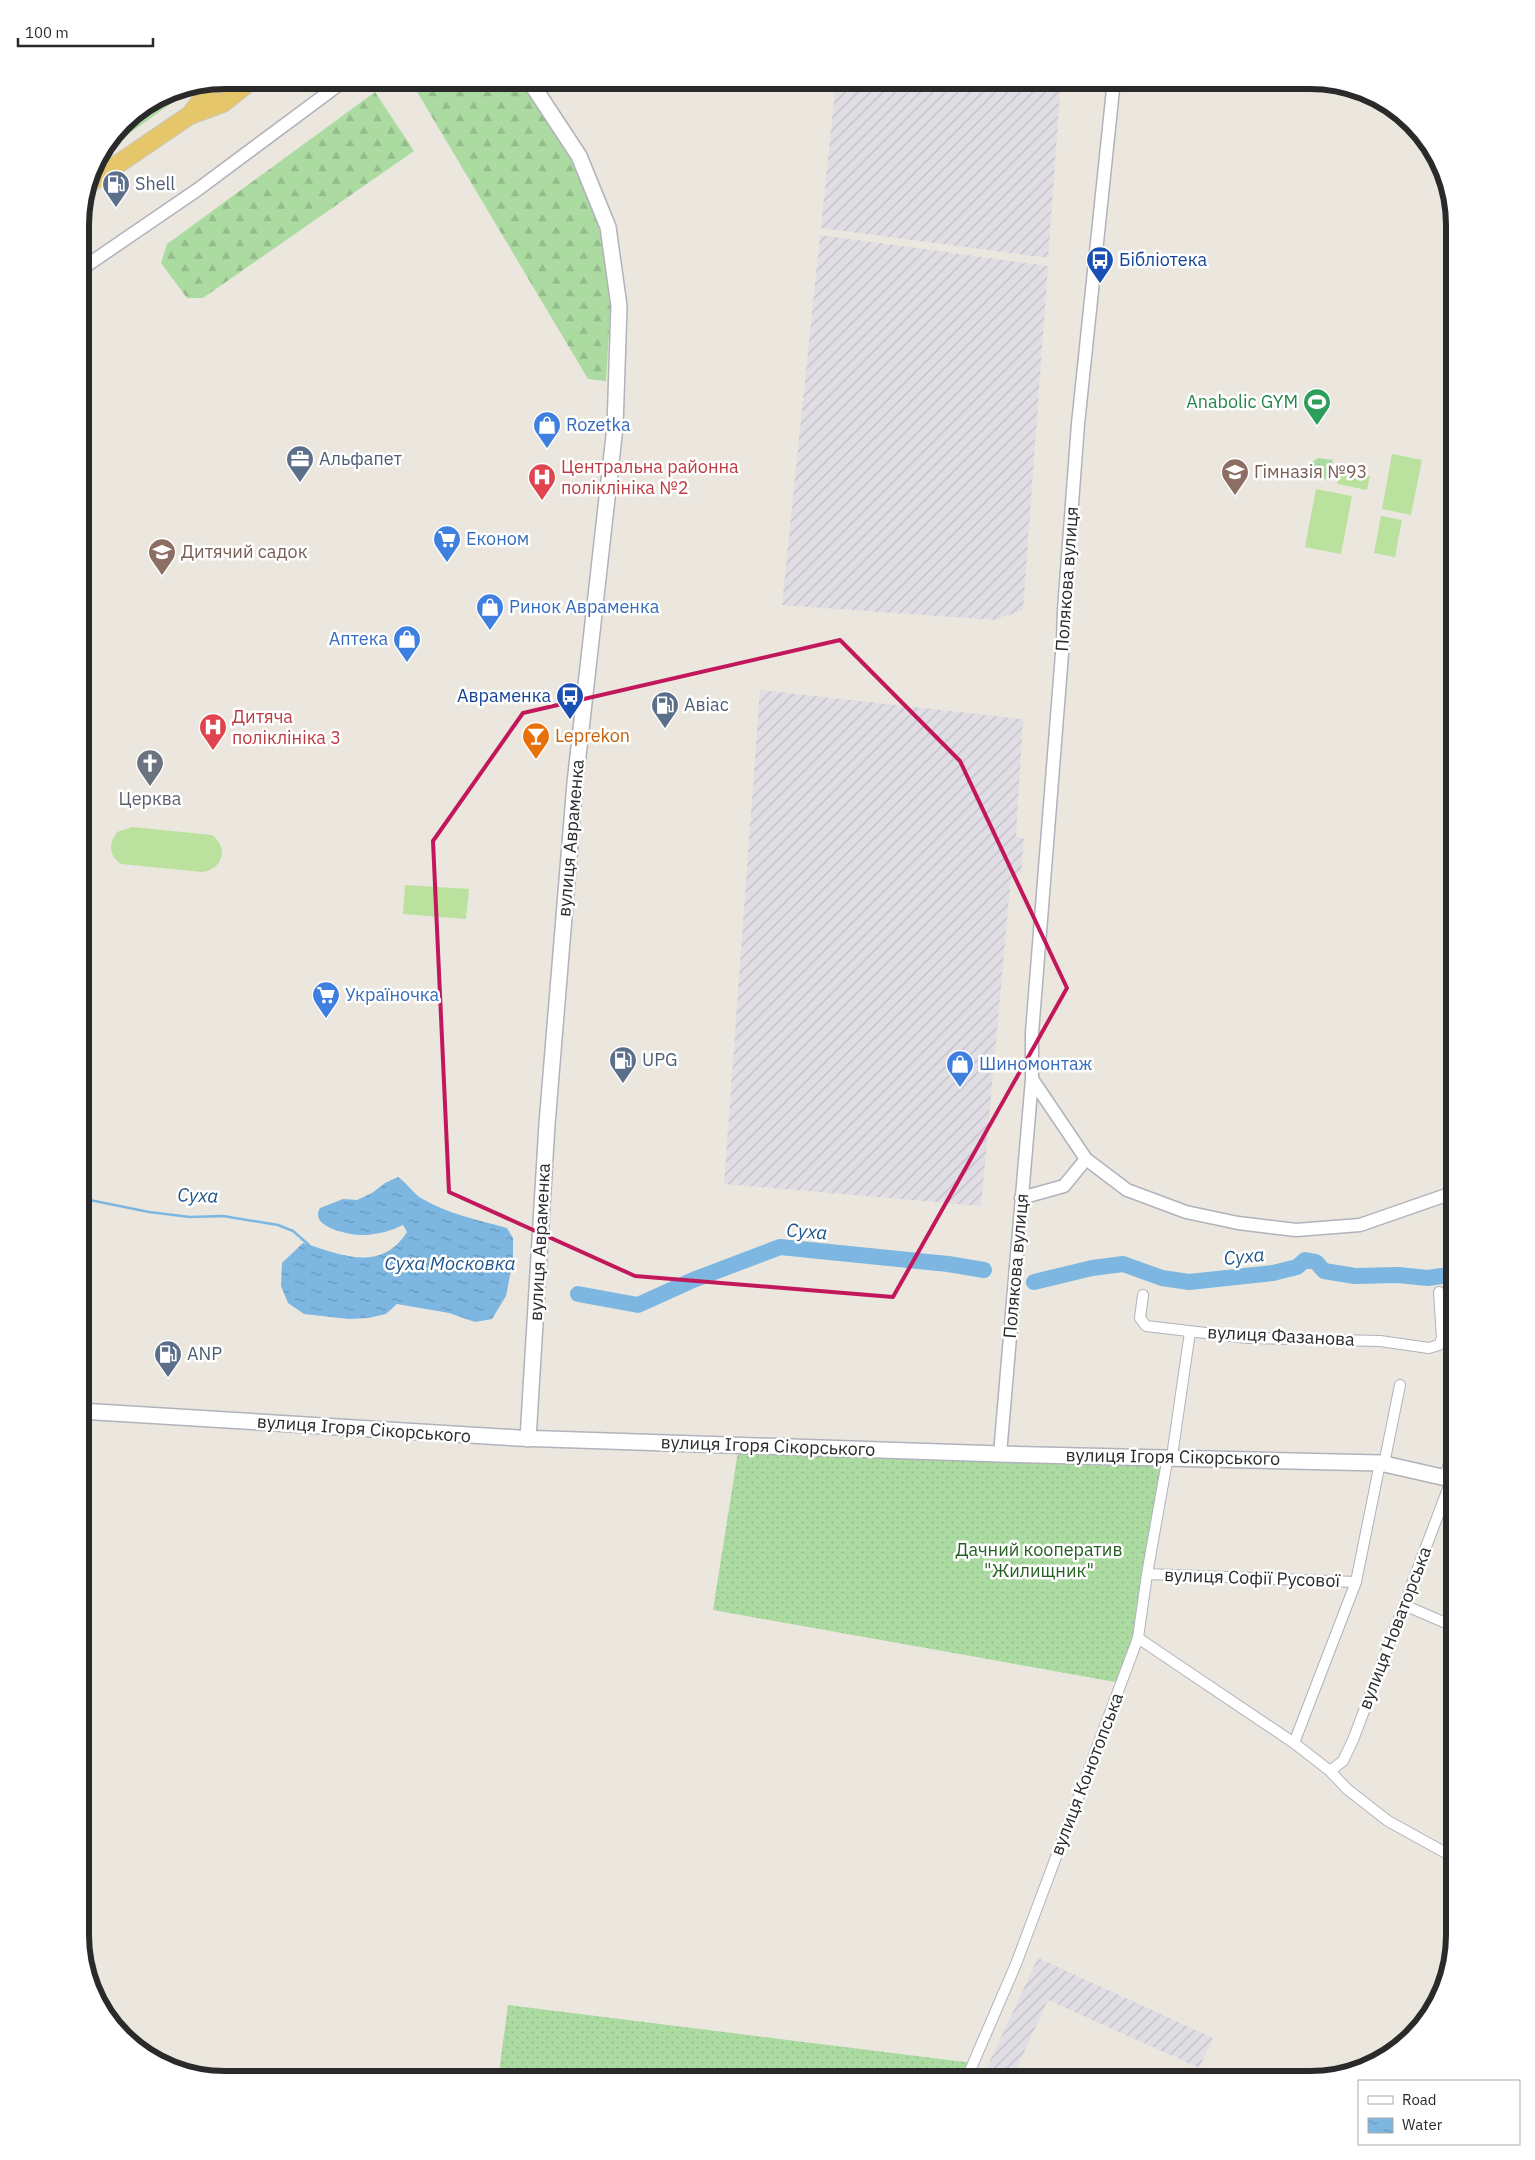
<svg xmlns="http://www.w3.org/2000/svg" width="1535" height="2160" font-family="'IBM Plex Sans',sans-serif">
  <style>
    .industrial { fill: url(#industrial-furrows) }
    .forest { fill: url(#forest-firs) }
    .park { fill: url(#park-crowns) }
    .garden { fill: url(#garden-dots) }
    .pitch { fill: #bae19d }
    .water { fill: url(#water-ripples) }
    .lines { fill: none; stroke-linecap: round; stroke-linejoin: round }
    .stream { stroke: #7db7e1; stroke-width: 2.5 }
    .river { stroke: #7db7e1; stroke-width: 16 }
    .minor-casing { stroke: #b1b2bc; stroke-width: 12 }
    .tertiary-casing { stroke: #b1b2bc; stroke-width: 15 }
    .secondary-casing { stroke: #b1b2bc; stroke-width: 18 }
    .trunk-casing { stroke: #c8c8c8; stroke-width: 20 }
    .minor { stroke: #fff; stroke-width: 10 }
    .tertiary { stroke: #fff; stroke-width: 12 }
    .secondary { stroke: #fff; stroke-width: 15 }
    .trunk { stroke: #e6c66a; stroke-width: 18 }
    .marked { fill: none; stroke: #c2185b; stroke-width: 4; stroke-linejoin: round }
    .labels { text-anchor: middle; stroke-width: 5; stroke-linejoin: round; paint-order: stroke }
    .service-label { font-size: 18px; fill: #4e5e75; stroke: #fff; text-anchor: start }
    .transit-label { font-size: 18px; fill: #164399; stroke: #fff; text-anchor: start }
    .leisure-label { font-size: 18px; fill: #27864d; stroke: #fff; text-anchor: end }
    .shop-label { font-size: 18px; fill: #366cbe; stroke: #fff; text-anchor: start }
    .health-label { font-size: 18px; fill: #be3a42; stroke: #fff; text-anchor: start }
    .education-label { font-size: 18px; fill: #785e54; stroke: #fff; text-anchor: start }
    .street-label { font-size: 18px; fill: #2a2a2a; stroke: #fff }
    .food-label { font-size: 18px; fill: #c56008; stroke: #fff; text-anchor: start }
    .worship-label { font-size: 18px; fill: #5b616d; stroke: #fff }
    .park-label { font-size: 18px; fill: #265f22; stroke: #fff }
    .water-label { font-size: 19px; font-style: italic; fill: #1d558c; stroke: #fff }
    .rim { fill: none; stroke: #2a2a2a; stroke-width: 6 }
  </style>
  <defs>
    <pattern id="industrial-furrows" width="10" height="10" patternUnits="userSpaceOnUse" patternTransform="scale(1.25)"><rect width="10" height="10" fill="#e0dee4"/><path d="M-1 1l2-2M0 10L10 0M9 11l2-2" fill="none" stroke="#c0bfc4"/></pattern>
    <pattern id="forest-firs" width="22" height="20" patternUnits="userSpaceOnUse" patternTransform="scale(1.25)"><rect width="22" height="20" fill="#acdba1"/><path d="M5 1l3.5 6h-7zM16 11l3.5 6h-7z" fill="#94bc8b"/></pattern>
    <pattern id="park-crowns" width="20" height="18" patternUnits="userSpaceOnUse" patternTransform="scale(1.25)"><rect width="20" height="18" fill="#acdba1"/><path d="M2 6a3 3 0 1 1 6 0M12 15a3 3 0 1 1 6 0" fill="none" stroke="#94bc8b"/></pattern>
    <pattern id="garden-dots" width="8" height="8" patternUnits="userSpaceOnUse" patternTransform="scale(1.25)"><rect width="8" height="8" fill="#acdba1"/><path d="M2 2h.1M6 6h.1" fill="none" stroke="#94bc8b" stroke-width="1.8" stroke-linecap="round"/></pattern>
    <pattern id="water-ripples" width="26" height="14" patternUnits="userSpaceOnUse" patternTransform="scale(1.25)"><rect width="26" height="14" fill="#7db7e1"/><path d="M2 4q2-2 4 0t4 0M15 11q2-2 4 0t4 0" fill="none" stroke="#6795b7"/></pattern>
  </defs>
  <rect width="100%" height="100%" fill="#ebe7de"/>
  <path class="industrial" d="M836,80H1061L1048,258L821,228Z
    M820,235L1048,266L1023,610L994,620L782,605Z
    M760,690L1023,719L1016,836L1024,839L1021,873L1011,877L981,1206L724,1184Z
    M1038,1958L1213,2038L1199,2068L1048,2000L1011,2080H981Z"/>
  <path class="forest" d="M410,80H521L575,161L603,240L611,301L606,381L588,379Z
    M187,87L169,105L102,153L123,122L169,91Z
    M375,92L414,151L203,298H187L161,263L167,244Z"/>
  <path class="park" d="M1319,458L1333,460L1329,480L1306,475C1308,466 1310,462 1319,458Z"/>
  <path class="garden" d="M739,1445L1172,1456L1138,1638L1121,1683L713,1610Z
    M508,2005L973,2063L966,2080H498Z"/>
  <path class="pitch" d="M1392,454L1422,460L1411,515L1382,509Z
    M1341,469L1370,476L1367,490L1337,484Z
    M1316,489L1352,496L1341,554L1305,547Z
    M1381,516L1402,520L1395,557L1374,553Z
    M132,827L212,835C229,848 223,869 202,872L121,864C109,855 108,844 117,832Z
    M405,885L469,889L466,919L403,914Z"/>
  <path class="water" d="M398,1177C407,1183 413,1193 421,1198C447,1214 479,1220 507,1228L513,1238V1260L506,1296L492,1319L475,1322L449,1313L397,1304L386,1314L368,1318L349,1319L304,1314L288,1303L281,1286L282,1263L303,1243C340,1254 380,1274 407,1232L403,1225C391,1231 379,1234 366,1235C353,1236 308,1228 320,1208L343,1199L357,1200L372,1193L385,1183Z"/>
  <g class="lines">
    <path class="stream" d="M80,1198L149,1212L190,1217L223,1216L278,1225L293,1231L309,1245"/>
    <path class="river" d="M1034,1282L1092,1268L1123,1264L1162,1278L1189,1282L1273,1273L1297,1267L1305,1260L1316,1262L1324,1271L1355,1276L1398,1275L1428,1278L1455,1274
      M578,1294L638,1305L693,1280L780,1247L948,1264L984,1270"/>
    <g class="minor-casing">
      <path id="minor" d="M1143,1295L1140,1318L1146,1326L1248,1338L1380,1341L1429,1348L1439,1345L1442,1338L1439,1292
        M1442,1338L1455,1342
        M1172,1456L1190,1332
        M1384,1464L1400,1385
        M1445,1477L1455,1442
        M1147,1574L1356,1582
        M1404,1605L1455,1627
        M1138,1638L1294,1743L1330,1771L1347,1789L1388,1821L1455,1858
        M1294,1743L1356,1582L1380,1463
        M1330,1771L1343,1761L1353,1740L1452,1478
        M966,2080L1016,1964L1138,1638L1147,1574L1168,1456"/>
    </g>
    <g class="tertiary-casing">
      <path id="tertiary" d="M80,270L197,190L345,80
        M1032,1079L1086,1159
        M1021,1198L1064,1186L1086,1159L1127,1190L1186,1212L1238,1223L1296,1230L1360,1225L1455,1192
        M1000,1454L1032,1079V1033L1063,641L1064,610L1078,424L1114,80"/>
    </g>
    <g class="secondary-casing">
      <path id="secondary" d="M80,1411L518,1438L1000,1454L1380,1463L1455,1480
        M528,1439L547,1124L575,783L615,427L619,306L608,227L579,156L529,80"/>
    </g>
    <g class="trunk-casing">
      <path id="trunk" d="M190,115L210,89L219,81
        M87,185L190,115L223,103L252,80"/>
    </g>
    <use href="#minor" class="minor"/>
    <use href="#tertiary" class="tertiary"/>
    <use href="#secondary" class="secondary"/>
    <use href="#trunk" class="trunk"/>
  </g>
  <path class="marked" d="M840,640L960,761L1067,988L893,1297L635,1276L449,1192L433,841L523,713Z"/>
  <defs>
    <g id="fuel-pin" transform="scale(1.4375)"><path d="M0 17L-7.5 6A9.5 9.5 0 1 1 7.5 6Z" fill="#5c6f8a" stroke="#fff"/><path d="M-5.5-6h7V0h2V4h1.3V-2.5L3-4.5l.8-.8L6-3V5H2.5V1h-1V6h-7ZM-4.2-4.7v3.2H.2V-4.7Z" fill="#fff"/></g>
    <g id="bus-pin" transform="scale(1.4375)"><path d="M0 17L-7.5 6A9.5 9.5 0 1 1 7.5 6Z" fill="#1a4fb4" stroke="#fff"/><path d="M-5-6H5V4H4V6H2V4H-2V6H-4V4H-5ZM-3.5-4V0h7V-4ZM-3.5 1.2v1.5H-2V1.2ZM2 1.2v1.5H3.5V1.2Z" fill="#fff"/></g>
    <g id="stadium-pin" transform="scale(1.4375)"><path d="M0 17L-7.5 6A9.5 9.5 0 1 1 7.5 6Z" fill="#2e9e5b" stroke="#fff"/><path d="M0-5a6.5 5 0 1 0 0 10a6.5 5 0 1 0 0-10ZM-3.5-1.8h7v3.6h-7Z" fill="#fff"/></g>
    <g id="shop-pin" transform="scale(1.4375)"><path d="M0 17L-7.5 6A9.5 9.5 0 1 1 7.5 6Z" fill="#3f7fe0" stroke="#fff"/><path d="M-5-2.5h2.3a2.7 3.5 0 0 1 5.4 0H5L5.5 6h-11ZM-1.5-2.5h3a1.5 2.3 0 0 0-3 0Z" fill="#fff"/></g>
    <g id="office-pin" transform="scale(1.4375)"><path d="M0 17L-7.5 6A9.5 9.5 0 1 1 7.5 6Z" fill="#5c6f8a" stroke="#fff"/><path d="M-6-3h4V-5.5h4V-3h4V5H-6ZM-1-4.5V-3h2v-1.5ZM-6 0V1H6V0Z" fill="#fff"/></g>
    <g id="school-pin" transform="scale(1.4375)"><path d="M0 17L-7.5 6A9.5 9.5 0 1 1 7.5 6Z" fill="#8d6e63" stroke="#fff"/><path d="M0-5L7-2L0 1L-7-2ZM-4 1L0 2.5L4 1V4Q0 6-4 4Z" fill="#fff"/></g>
    <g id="hospital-pin" transform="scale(1.4375)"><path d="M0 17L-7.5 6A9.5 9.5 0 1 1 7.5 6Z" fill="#e0444e" stroke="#fff"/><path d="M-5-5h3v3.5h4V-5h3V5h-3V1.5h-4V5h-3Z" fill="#fff"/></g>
    <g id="supermarket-pin" transform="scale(1.4375)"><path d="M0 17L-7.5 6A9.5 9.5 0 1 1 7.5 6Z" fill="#3f7fe0" stroke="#fff"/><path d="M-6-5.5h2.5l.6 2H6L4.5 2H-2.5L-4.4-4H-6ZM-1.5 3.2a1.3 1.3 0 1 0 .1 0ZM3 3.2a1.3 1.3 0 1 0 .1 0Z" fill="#fff"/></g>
    <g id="bar-pin" transform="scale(1.4375)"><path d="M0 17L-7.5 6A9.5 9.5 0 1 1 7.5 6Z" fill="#e8710a" stroke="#fff"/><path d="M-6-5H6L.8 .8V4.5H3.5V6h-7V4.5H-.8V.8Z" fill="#fff"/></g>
    <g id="church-pin" transform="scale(1.4375)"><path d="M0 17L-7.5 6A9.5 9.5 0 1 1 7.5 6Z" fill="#6b7280" stroke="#fff"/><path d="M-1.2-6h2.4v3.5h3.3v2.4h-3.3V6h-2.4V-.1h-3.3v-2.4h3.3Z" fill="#fff"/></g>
  </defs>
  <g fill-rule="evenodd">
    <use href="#fuel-pin" x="116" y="184"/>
    <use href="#bus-pin" x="1100" y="260"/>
    <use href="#stadium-pin" x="1317" y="402"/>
    <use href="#shop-pin" x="547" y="425"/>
    <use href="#office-pin" x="300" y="459"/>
    <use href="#school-pin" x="1235" y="472"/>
    <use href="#hospital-pin" x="542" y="477"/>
    <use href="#supermarket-pin" x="447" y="539"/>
    <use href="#school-pin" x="162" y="552"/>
    <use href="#shop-pin" x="490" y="607"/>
    <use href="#shop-pin" x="407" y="639"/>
    <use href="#bus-pin" x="570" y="696"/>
    <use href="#fuel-pin" x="665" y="705"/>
    <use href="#hospital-pin" x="213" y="727"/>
    <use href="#bar-pin" x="536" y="736"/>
    <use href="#church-pin" x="150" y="763"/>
    <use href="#supermarket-pin" x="326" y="995"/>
    <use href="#fuel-pin" x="623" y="1060"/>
    <use href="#shop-pin" x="960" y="1064"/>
    <use href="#fuel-pin" x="168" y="1354"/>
  </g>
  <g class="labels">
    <g class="service-label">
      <text x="135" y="190">Shell</text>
      <text x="319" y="465">Альфапет</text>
      <text x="684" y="711">Авіас</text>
      <text x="642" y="1066">UPG</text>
      <text x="187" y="1360">ANP</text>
    </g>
    <g class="transit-label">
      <text x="1119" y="266">Бібліотека</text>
      <text x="551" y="702" text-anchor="end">Авраменка</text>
    </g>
    <g class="leisure-label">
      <text x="1298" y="408">Anabolic GYM</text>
    </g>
    <g class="shop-label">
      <text x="566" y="431">Rozetka</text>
      <text x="466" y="545">Економ</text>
      <text x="509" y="613">Ринок Авраменка</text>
      <text x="388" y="645" text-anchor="end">Аптека</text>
      <text x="345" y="1001">Україночка</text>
      <text x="979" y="1070">Шиномонтаж</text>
    </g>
    <g class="health-label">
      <text x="561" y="473">Центральна районна<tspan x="561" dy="21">поліклініка №2</tspan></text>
      <text x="232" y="723">Дитяча<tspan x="232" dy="21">поліклініка 3</tspan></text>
    </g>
    <g class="education-label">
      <text x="1254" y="478">Гімназія №93</text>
      <text x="181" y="558">Дитячий садок</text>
    </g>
    <g class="street-label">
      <text transform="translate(1067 579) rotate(-86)" y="6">Полякова вулиця</text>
      <text transform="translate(571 838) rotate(-85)" y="6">вулиця Авраменка</text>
      <text transform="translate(540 1242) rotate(-87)" y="6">вулиця Авраменка</text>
      <text transform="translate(1016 1266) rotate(-85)" y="6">Полякова вулиця</text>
      <text transform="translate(1281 1336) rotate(3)" y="6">вулиця Фазанова</text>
      <text transform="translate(364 1429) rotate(4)" y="6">вулиця Ігоря Сікорського</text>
      <text transform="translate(768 1446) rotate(2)" y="6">вулиця Ігоря Сікорського</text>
      <text transform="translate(1173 1457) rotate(1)" y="6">вулиця Ігоря Сікорського</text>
      <text transform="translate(1252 1578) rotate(2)" y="6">вулиця Софії Русової</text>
      <text transform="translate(1395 1628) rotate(-69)" y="6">вулиця Новаторська</text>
      <text transform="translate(1087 1774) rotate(-69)" y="6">вулиця Конотопська</text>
    </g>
    <g class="food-label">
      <text x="555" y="742">Leprekon</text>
    </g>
    <g class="worship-label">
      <text x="150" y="805">Церква</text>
    </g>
    <g class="park-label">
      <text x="1039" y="1556">Дачний кооператив<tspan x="1039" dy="21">"Жилищник"</tspan></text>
    </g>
    <g class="water-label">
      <text transform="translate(198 1195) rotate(2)" y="7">Суха</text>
      <text transform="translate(807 1231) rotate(4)" y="7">Суха</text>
      <text transform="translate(1244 1256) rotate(-6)" y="7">Суха</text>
      <text x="450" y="1270">Суха Московка</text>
    </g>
  </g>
  <path d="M0 0H1535V2160H0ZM225 89H1310A136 136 0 0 1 1446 225V1935A136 136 0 0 1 1310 2071H225A136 136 0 0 1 89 1935V225A136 136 0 0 1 225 89Z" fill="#fff" fill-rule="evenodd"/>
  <path class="rim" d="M225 89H1310A136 136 0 0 1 1446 225V1935A136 136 0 0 1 1310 2071H225A136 136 0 0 1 89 1935V225A136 136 0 0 1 225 89Z"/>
  <rect x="1358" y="2080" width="162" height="65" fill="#ffffff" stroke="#aaaaaa"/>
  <rect x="1368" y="2096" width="25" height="8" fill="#ffffff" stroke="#aaaaaa"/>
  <text x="1402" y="2105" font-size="15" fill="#2a2a2a">Road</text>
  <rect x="1368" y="2118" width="25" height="15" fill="url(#water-ripples)" stroke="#aaaaaa"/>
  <text x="1402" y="2130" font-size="15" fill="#2a2a2a">Water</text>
  <path d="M18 38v8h135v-8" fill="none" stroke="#2a2a2a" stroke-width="2.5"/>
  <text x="25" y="38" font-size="15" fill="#2a2a2a" stroke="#ffffff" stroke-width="4" paint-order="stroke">100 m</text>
</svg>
